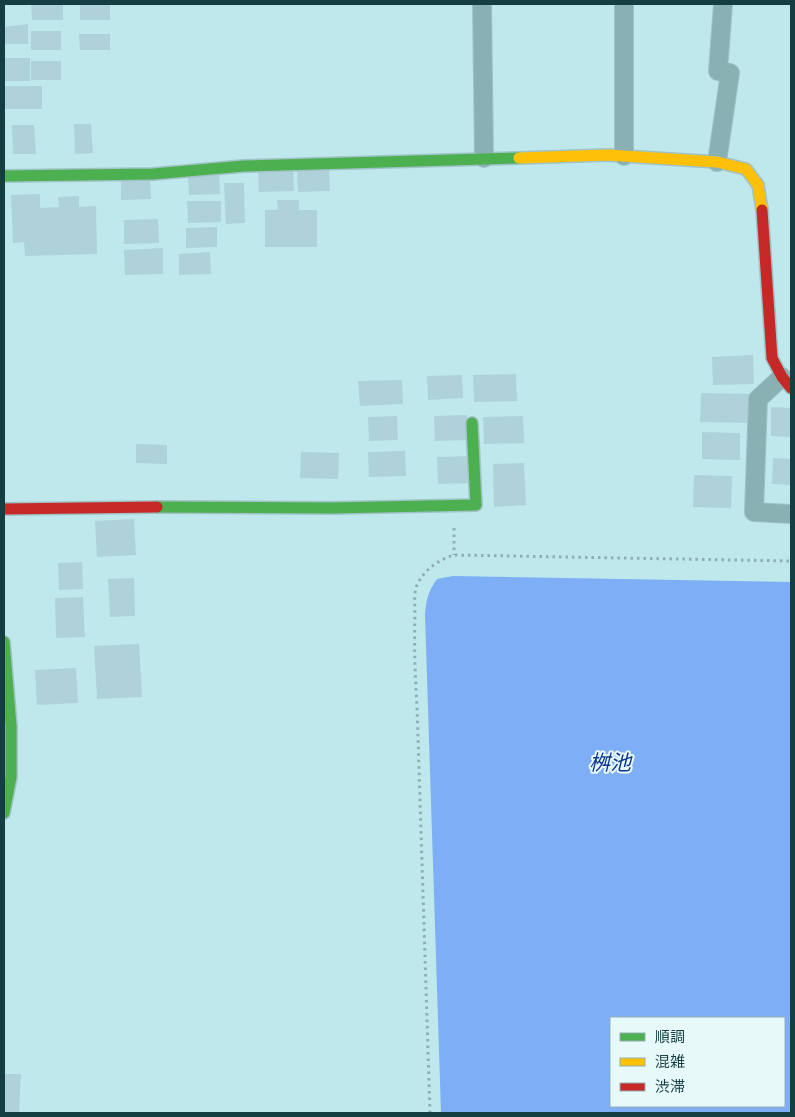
<svg xmlns="http://www.w3.org/2000/svg" width="795" height="1117" font-family="Spectral,'Noto Sans JP',serif">
  <style>
    .water { fill: #7eaff6; fill-rule: evenodd }
    .building { fill: #afd2da }
    .lines { fill: none; stroke-linecap: round; stroke-linejoin: round }
    .street-casing { stroke: #9fc3c6; stroke-width: 20 }
    .fast-casing { stroke: #9fc3c6; stroke-width: 14 }
    .slow-casing { stroke: #9fc3c6; stroke-width: 14 }
    .jam-casing { stroke: #9fc3c6; stroke-width: 14 }
    .path { stroke: #8eafb1; stroke-width: 3; stroke-dasharray: 2.5 4; stroke-linecap: butt }
    .street { stroke: #89b0b3; stroke-width: 18 }
    .fast { stroke: #4caf50; stroke-width: 11 }
    .slow { stroke: #ffc107; stroke-width: 11 }
    .jam { stroke: #c62828; stroke-width: 11 }
    .labels { text-anchor: middle; stroke-width: 4; stroke-linejoin: round; paint-order: stroke }
    .water-label { font-size: 21px; font-style: italic; fill: #0c378c; stroke: #e8f9fa }
  </style>
  <rect width="100%" height="100%" fill="#bee8eb"/>
  <path class="water" d="M453,576L791,582V1113H441L425,615C426,601 428,591 437,579ZM611,1018H784V1106H611Z"/>
  <path class="building" d="M31,4H63V20H32Z
    M80,4H110V20H80Z
    M28,24V44H4V27Z
    M31,31H61V50H31Z
    M79,34H110V50H80Z
    M4,58H30V81H4Z
    M31,61H61V80H31Z
    M4,86H42V109H4Z
    M74,124H91L93,153L75,154Z
    M12,125H34L36,154H13Z
    M293,168L294,191L259,192L258,169Z
    M329,168L330,191L298,192L297,169Z
    M219,175L220,194L189,195L188,176Z
    M150,177L151,199L121,200V178Z
    M224,183H244L245,223L226,224Z
    M40,194V208L59,207L58,197L79,196V207L96,206L97,254L25,256L24,242L13,243L11,195Z
    M277,200H299V210H317V247H265V210H278Z
    M187,201H221V222L188,223Z
    M158,219L159,243L124,244V220Z
    M217,227V247L186,248V228Z
    M163,248V274L125,275L124,250Z
    M210,252L211,274L179,275V254Z
    M753,355L754,384L713,385L712,357Z
    M516,374L517,401L474,402L473,375Z
    M462,375L463,398L428,400L427,376Z
    M402,380L403,404L360,406L358,381Z
    M701,393L753,394L752,423L700,422Z
    M771,407L791,408V437L771,436Z
    M467,415L468,440L435,441L434,416Z
    M397,416L398,440L369,441L368,417Z
    M523,416L524,443L484,444L483,417Z
    M702,432L740,433V460L702,459Z
    M136,444L167,445V464L136,463Z
    M405,451L406,476L369,477L368,452Z
    M301,452L339,453L338,479L300,478Z
    M468,456L469,483L438,484L437,457Z
    M773,458L791,459V485L772,484Z
    M524,463L526,505L494,507L493,464Z
    M694,475L732,476L731,508L693,507Z
    M134,519L136,555L97,557L95,521Z
    M82,562L83,589L59,590L58,563Z
    M134,578L135,616L110,617L108,579Z
    M83,597L85,637L56,638L55,598Z
    M139,644L142,697L97,699L94,646Z
    M76,668L78,703L37,705L35,670Z
    M4,1074H21L19,1113H4Z"/>
  <g class="lines">
    <g class="street-casing">
      <path id="street" d="M482,4L484,158
        M624,4V156
        M717,162L730,73L718,71L723,4
        M782,377L758,399L754,512L791,514"/>
    </g>
    <g class="fast-casing">
      <path id="fast" d="M4,176L153,174L244,166L519,158
        M157,507L332,508L476,505L472,423
        M4,642L11,726V777L4,813"/>
    </g>
    <g class="slow-casing">
      <path id="slow" d="M519,158L608,155L717,162L746,169L758,185L762,210"/>
    </g>
    <g class="jam-casing">
      <path id="jam" d="M762,210L772,358L782,377L791,388
        M4,509L157,507"/>
    </g>
    <path class="path" d="M454,528V555
      M430,1113L417,706C415,675 414,645 415,613C415,603 413,592 418,583C425,569 440,559 454,555L791,561"/>
    <use href="#street" class="street"/>
    <use href="#fast" class="fast"/>
    <use href="#slow" class="slow"/>
    <use href="#jam" class="jam"/>
  </g>
  <g class="labels">
    <g class="water-label">
      <text x="610" y="770">桝池</text>
    </g>
  </g>
  <rect width="795" height="1117" fill="none" stroke="#143e41" stroke-width="10"/>
  <rect x="610" y="1017" width="175" height="90" fill="#e8f9fa" stroke="#93aeb0"/>
  <rect x="620" y="1033" width="25" height="8" fill="#4caf50" stroke="#93aeb0"/>
  <text x="655" y="1042" font-size="15" fill="#143e41">順調</text>
  <rect x="620" y="1058" width="25" height="8" fill="#ffc107" stroke="#93aeb0"/>
  <text x="655" y="1067" font-size="15" fill="#143e41">混雑</text>
  <rect x="620" y="1083" width="25" height="8" fill="#c62828" stroke="#93aeb0"/>
  <text x="655" y="1092" font-size="15" fill="#143e41">渋滞</text>
</svg>
